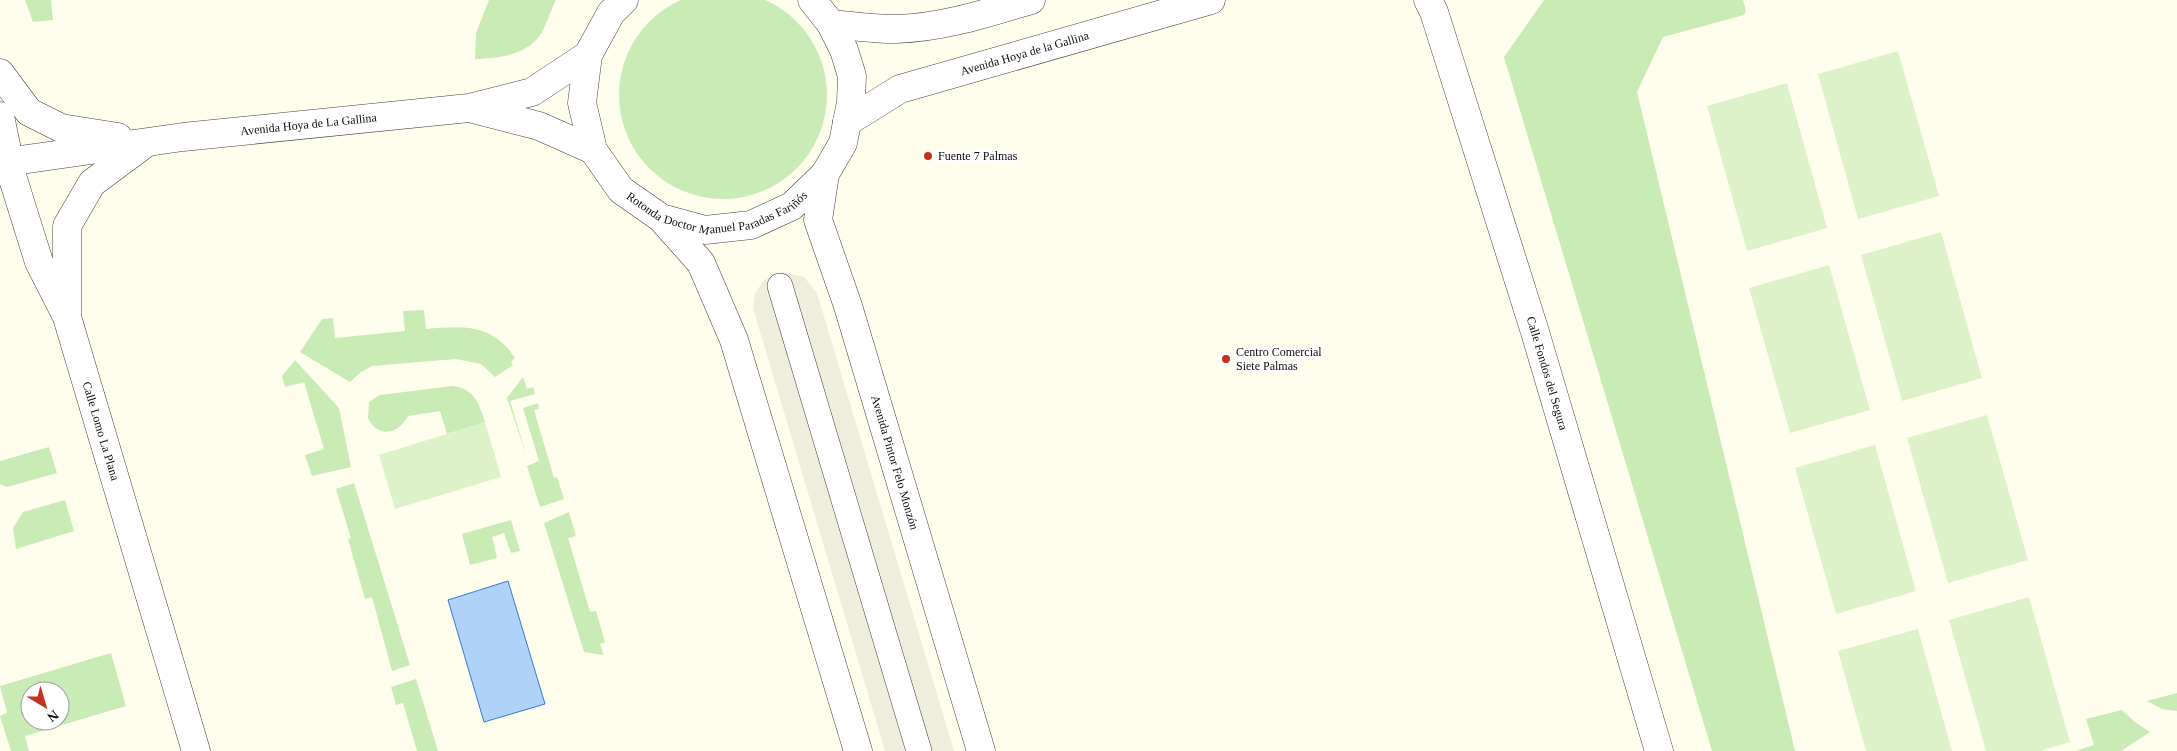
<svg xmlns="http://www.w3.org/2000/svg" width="2177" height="751" font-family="'Times New Roman',serif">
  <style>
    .green { fill: #c9ebb5; fill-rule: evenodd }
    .pitch { fill: #ddf2c8 }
    .plaza { fill: #efeddc }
    .water { fill: #b0d2f9; stroke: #347ad3 }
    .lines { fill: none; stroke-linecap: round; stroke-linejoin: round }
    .pedestrian-casing { stroke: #404040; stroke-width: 26 }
    .minor-casing { stroke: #404040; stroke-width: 29 }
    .tertiary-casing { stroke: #404040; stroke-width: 29 }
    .pedestrian { stroke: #fff; stroke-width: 25 }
    .minor { stroke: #fff; stroke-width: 28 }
    .tertiary { stroke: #fff; stroke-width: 28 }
    .poi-dot { fill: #c3311f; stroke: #fff; stroke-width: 2 }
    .labels { text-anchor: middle; stroke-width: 5; stroke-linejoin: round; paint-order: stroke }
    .street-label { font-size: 12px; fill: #0d0d0d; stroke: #fff }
    .poi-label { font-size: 12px; fill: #0d0d0d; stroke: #fff; text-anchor: start }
  </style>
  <rect width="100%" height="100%" fill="#fffeed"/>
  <path class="green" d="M619 95a104 104 0 1 1 208 0a104 104 0 1 1-208 0Z
    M25,0H51L53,20L33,22Z
    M489,0H556C551,10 547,22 542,32C528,56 498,58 475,59L476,33Z
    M1544,0H1743L1746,11L1744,15L1663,37L1637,92L1795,751H1712L1504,57Z
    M424,310L426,329C463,326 492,323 515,358L511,362L513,365L495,377L481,364L456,359L372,366L361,372L350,382L300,352L322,319L333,318L335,338L405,331L403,311Z
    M295,360L339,408L351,467L312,476L305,455L324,449L304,382L285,387L282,376Z
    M523,377L527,389L533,387L535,394L510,401L527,457L507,398Z
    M452,386C474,388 479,403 485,422L447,434L440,411L408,416C398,435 377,438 368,418L369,402L380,395Z
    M538,403L539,409L534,410L554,478L557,477L564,499L540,507L527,466L539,461L523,408Z
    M49,447L57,473L7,487L0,484V461Z
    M354,483L410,665L392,671L372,597L365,599L348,539L351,538L336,489Z
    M65,500L74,531L16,549L13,528L23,512Z
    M569,512L576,536L568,538L590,612L596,611L605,642L600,644L604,655L584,652L544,523Z
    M511,520L520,551L511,553L504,533L492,537L497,558L470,565L462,534Z
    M111,653L126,706L25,736L29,751H11L0,716L7,713L0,686ZM30,691H60V721H30Z
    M416,679L438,751H417L403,703L396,705L391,687Z
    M2177,693V711L2162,709L2147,701Z
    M2122,710L2135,722L2150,732L2121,751H2075L2094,745L2086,719Z"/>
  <path class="pitch" d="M1898,51L1939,196L1858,219L1818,74Z
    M1787,83L1827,228L1747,251L1707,106Z
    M1941,232L1982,378L1902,401L1861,255Z
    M1829,265L1870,410L1790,433L1749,288Z
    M1987,415L2028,560L1948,583L1907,438Z
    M485,422L501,477L395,509L379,455Z
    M1875,445L1916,591L1836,614L1795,468Z
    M2029,597L2070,742L2040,751H1986L1949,620Z
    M1918,629L1952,751H1866L1838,651Z"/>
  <path class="plaza" d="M782,272L804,277L817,293L954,751H885L753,308L755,294L763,281Z"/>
  <path class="water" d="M508,581L545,704L484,722L448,600Z"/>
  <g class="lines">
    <g class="pedestrian-casing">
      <path id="pedestrian" d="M780,286L919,751"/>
    </g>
    <g class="minor-casing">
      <g id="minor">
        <path id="s1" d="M1428,0L1434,12L1535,332L1659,751"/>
        <path d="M0,73L29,112L61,128L118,137"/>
        <path d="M473,109L539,126L593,150"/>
        <path id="s2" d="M0,116L13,179L39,262L67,317L196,751"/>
        <path id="s3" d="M0,163L183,137L469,108L532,92L588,55"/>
        <path d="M67,313V226L92,183L146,143"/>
      </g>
    </g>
    <g class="tertiary-casing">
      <g id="tertiary">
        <path id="s4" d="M624,0L611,13L588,55L582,103L593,150L621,190L661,218L705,230L751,225L792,206L825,174L843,143L851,102L852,76L844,50L831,24L812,0"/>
        <path d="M831,24C853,26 874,29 896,29C942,28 987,13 1031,0"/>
        <path id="s5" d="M847,122L900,89L1211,0"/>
        <path id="s6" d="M825,174L818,220L848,306L981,751"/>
        <path d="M661,218L701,263L734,340L858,751"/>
      </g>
    </g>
    <use href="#pedestrian" class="pedestrian"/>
    <use href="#minor" class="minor"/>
    <use href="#tertiary" class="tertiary"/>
  </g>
  <g class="poi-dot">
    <circle cx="928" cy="156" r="5"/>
    <circle cx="1226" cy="359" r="5"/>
  </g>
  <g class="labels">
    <g class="street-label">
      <text dy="4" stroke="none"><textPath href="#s5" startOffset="192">Avenida Hoya de la Gallina</textPath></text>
      <text dy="4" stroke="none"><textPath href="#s3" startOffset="311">Avenida Hoya de La Gallina</textPath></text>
      <text dy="4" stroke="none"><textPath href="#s4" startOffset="318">Rotonda Doctor Manuel Paradas Fariñós</textPath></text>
      <text dy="4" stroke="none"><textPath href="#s1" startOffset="392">Calle Fondos del Segura</textPath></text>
      <text dy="4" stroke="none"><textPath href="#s2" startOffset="332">Calle Lomo La Plana</textPath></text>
      <text dy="4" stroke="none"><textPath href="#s6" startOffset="301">Avenida Pintor Felo Monzón</textPath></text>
    </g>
    <g class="poi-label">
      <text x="938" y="160">Fuente 7 Palmas</text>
      <text x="1236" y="356">Centro Comercial<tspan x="1236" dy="14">Siete Palmas</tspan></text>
    </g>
  </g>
  <g transform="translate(45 706) rotate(142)"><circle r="24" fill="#ffffff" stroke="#9e9e9e"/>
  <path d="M0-4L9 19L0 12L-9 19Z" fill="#c3311f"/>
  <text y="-8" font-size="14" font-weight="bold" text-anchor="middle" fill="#0d0d0d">N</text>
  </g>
</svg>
